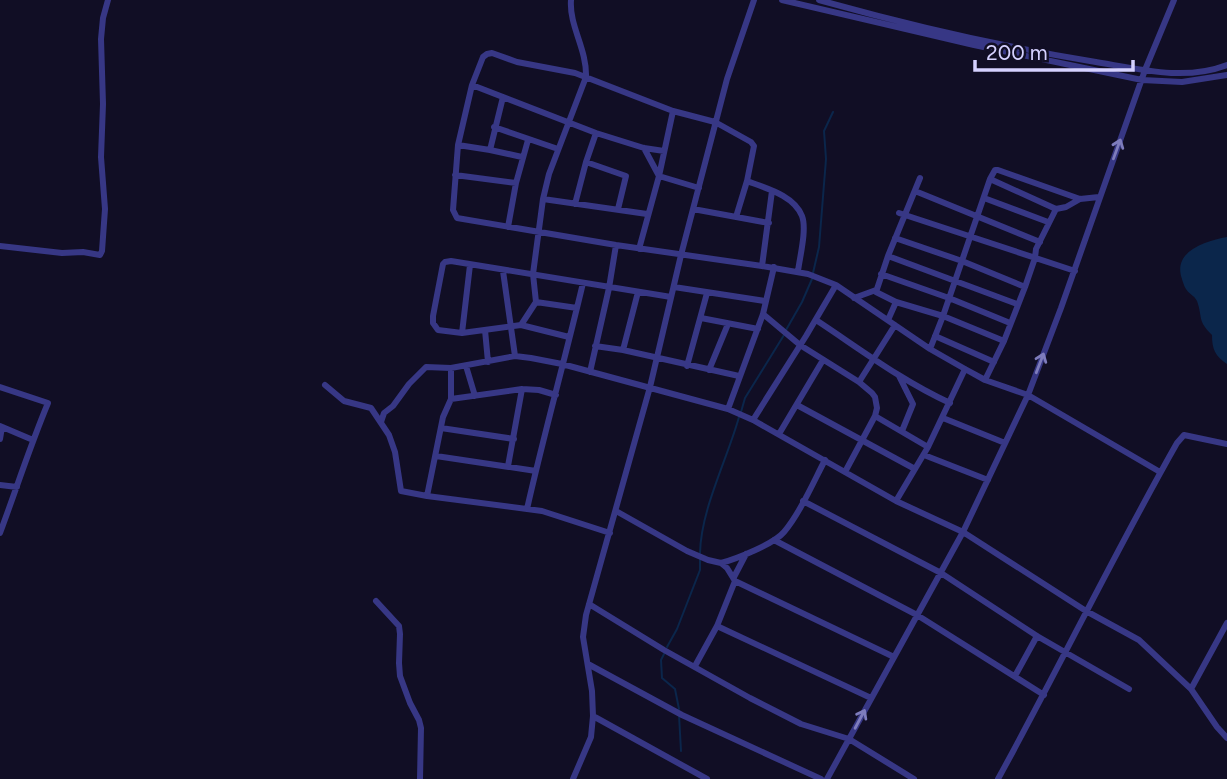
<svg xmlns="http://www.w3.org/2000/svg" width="1227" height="779" font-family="Figtree,sans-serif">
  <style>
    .water { fill: #0b264b }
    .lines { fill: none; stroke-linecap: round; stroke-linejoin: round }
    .stream { stroke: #0b264b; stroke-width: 2 }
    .minor { stroke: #373785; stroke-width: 6 }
    .oneway { stroke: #7e7cbc }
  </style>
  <rect width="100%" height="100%" fill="#110e25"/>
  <path class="water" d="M1227,237V364C1215,356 1212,349 1212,335C1197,320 1203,318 1197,301C1194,295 1189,294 1186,289C1185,288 1182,280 1182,279C1172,251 1206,241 1227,237Z"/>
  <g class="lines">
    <path class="stream" d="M813,273L819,247L826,159L824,131L833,112
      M786,330L802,302L812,279
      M741,412L745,398L784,335
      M700,553C701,509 727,460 739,417
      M667,647L677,629L700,570V558
      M665,652L661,660L662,678L675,689L679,709
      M679,715L681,751"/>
    <path class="minor" d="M782,0L974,45L1142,80L1182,82L1227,75
      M819,0C908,25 999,46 1090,61C1135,68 1183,82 1227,65
      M472,85L596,133L644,148L664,151
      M503,97L490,150L522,157
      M494,127L558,149
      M458,145L490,150
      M644,148L659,176L699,188
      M586,162L626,176L618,209
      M455,175L516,183
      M920,178L888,256L876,292L896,302L943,316L1004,341
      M990,179L995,170H998L1080,199L1099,197
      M747,181C765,188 794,195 802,216C807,229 800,256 798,271
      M915,191L1040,242
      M984,198L1048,222
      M543,199L647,214
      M575,204L586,162L596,133
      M693,209L769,223
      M899,213L1075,271
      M736,217L747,181L754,146L751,142L715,122L673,111L575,73L517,62L492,53L487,54L483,57L472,85L458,145L453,210L457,218L616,245L762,266L808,274L836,285L930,349L965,369L985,380L1028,395L1160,472
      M508,227L516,183L528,140
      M895,238L962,261L1025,287
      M0,246L62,253L83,252L100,255L102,251L105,209L101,157L103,104L101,39L103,18L108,0
      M639,249L659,176L673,111
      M888,256L1017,304
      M762,266L772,191
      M503,271L515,356
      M881,274L949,298L1010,323
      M674,287L765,301
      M854,298L876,290
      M536,302L577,308
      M763,314L800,345L859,382L872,393L875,397L877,408L875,416L845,472
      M701,318L758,329
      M816,320C860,349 902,381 950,403
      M888,320L896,302
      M521,325L536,302L533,274L543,199L549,174L586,77C587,49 569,26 571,0
      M485,330L488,362
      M462,333L470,265
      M935,336L994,362
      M569,337L521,325L462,333L438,330L433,323V316L443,264L445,262L451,261L671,297
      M595,346L623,350L739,376
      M930,349L943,316L990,179L1056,209L1066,207L1080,199
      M623,350L638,292
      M466,366L475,396
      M687,366L707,293
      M451,368V399L443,417L427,496L542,511L610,533
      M709,370L728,324
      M590,372L609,288L616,245
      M899,376L913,404L902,431
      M985,380L1004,341L1025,287L1035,258L1036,249L1056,209
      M859,382L895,325
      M325,385L344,401L371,408L389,435L395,452L401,491L427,496
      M0,387L48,403C30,446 16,490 0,533
      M451,399L522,389L539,390L556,395
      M797,405L915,469
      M728,409L763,314L774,267
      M875,416L928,447
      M943,418L1005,443
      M753,420L806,336L836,285
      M381,422L384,413L393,406L409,384L426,367L451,368L515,356L531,358L562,364L728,409L753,420L896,501L963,532L1086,611L1139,640L1191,689L1217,727L1227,738
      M0,426L33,440
      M441,428L514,439
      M779,434L823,360
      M0,439L2,427
      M924,455L988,480
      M436,456L536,471
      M508,466L522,389
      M0,485L17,487
      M803,501L941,573L1037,636L1129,689
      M896,501L928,447L965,369
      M527,509C544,434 565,359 583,283
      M616,511L687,551L708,560L721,563L727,568L735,581L717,626L695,666
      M774,540L917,615L1044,695
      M721,563C736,559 774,544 784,532C800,513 813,483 825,460
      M734,577L746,554
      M735,581L894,657
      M376,601L399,626L400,634L399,663L400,676L410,703L419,720L421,728L420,779
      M589,604L664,650L750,698L801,724L849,739L914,779
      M717,626L871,698
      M588,664L682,715L821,779
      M1015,676L1037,636
      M1191,689L1227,623
      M593,716L707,779
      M573,779L591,737L593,716L592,691L583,637L586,615L650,387L681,255L727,79L754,0
      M827,779L963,532L1028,395L1061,308L1145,70L1174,0
      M998,779C1059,668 1114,554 1177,443L1184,435L1227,444"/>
  </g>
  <defs><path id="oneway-shaft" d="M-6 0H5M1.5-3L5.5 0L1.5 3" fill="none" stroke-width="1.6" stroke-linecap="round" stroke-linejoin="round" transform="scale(1.75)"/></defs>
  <g class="oneway">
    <use href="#oneway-shaft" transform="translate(1117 149) rotate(-70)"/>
    <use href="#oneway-shaft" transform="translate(1040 363) rotate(-69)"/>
    <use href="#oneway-shaft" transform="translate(860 719) rotate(-62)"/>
  </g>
  <path d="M975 60v10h158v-10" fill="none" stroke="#d5d1ff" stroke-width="3.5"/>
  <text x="986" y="60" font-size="21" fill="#d5d1ff" stroke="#110e25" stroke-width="5" paint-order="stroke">200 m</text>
</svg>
